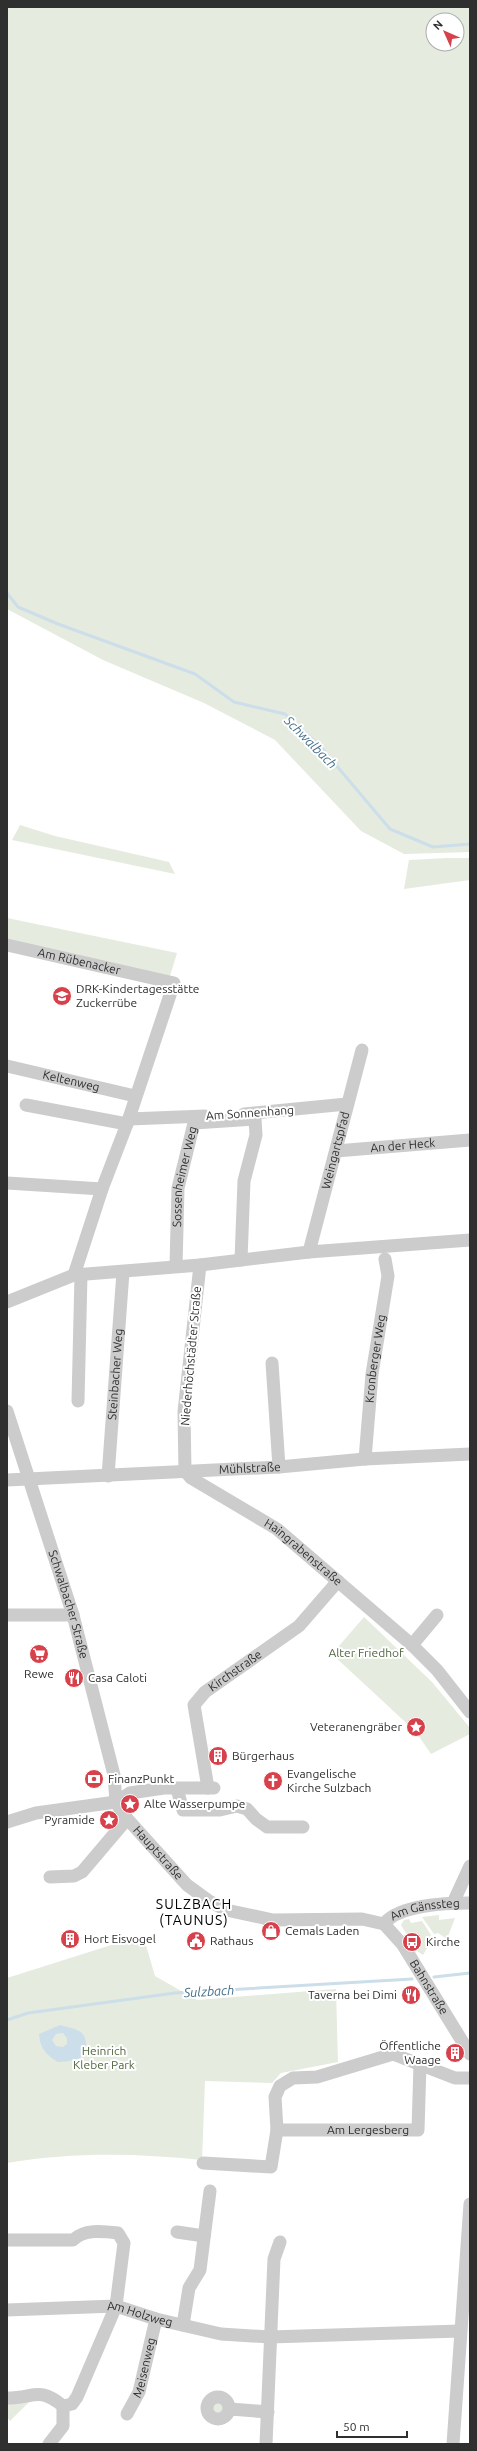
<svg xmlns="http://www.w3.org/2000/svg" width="477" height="2451" font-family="Ubuntu,sans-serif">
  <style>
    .green { fill: #e5ebde; fill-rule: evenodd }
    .water { fill: #ccdee9; fill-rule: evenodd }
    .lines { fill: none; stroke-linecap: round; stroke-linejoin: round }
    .stream { stroke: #ccdee9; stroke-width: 3 }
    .minor { stroke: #ccc; stroke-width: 13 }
    .labels { text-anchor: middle; stroke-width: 4; stroke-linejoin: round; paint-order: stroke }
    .street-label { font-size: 12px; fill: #2f2f2f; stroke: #fff }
    .poi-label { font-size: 12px; fill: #2f2f2f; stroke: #fff; text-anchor: start }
    .park-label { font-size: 12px; fill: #526740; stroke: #fff }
    .water-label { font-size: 13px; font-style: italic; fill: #446f8b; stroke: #fff }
    .quarter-label { font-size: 14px; letter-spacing: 1px; fill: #000; stroke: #fff }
  </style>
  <rect width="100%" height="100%" fill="#fff"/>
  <path class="green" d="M7,7H470V852L404,854L361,831L275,740L204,703L103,660L7,609ZM433,20H457V44H433Z
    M20,825L55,836L169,862L175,874L12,840Z
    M447,858H470V880L404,889L409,860Z
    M7,918L177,953L170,976L7,941Z
    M364,1617L432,1682L470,1728V1734L431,1754L416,1732L332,1654Z
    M439,1915V1920L455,1918L447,1939L438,1933L434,1934L422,1917Z
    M409,1919L411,1923L422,1921L431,1935L429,1940L430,1943L423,1955L417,1951L420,1947L416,1942L413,1944L401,1925L404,1920Z
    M143,1935L155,1976L197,2000L336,1989L338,2062L281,2073L272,2083L205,2081L202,2160C136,2153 72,2152 7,2163V1978Z
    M31,2400L10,2421L7,2417V2402Z
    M213 2407a6 6 0 1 1 12 0a6 6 0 1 1-12 0Z"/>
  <path class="water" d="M60,2025C66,2027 74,2028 79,2031C89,2037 89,2055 77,2059C71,2061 64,2062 58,2062C46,2055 40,2048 39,2034ZM63,2033L67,2038V2044L63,2047L56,2046L52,2040L56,2034Z"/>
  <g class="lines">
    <path class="stream" d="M7,593L18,607L58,624L195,674L234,702L285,714L319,745L390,829L433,847L470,844
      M434,1977L470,1973
      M7,2020L28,2013L175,1993L412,1979"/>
    <g class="minor">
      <path id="s1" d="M7,945L174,983L127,1124L102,1189L74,1275"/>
      <path id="s2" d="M7,1066L135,1096"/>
      <path d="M26,1105L127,1124"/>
      <path d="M244,1114L347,1104"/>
      <path d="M129,1119L205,1116"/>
      <path id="s3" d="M336,1151L470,1140"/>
      <path d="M7,1183L102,1189"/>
      <path id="s4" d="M309,1252L362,1050"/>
      <path id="s5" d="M200,1265L184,1412L185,1471L191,1478L277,1529L412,1645L437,1670L470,1712"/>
      <path id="s6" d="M176,1266L178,1188L194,1123L255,1119L256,1135L244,1181L241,1260"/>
      <path d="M7,1302L74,1275L200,1265L309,1252L470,1240"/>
      <path d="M272,1363L279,1467"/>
      <path d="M78,1401L81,1275"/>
      <path id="s7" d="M7,1411L73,1615L114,1775L116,1802L122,1813L187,1885L209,1901L226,1910L273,1920L362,1919L384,1924L403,1945L470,2054"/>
      <path id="s8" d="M365,1459L372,1374L388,1276L385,1259"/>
      <path id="s9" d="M108,1476L123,1272"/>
      <path id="s10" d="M7,1480L279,1467L365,1459L470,1454"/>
      <path d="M7,1615H73"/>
      <path d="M412,1645L437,1615"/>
      <path id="s11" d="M208,1788L194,1705L205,1692L299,1626L338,1581"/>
      <path d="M177,1789L183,1810H220L237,1806L247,1809L256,1819L267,1827H303"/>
      <path d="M7,1822L36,1813L116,1802L130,1793L164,1788H214"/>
      <path d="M50,1877L74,1876L82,1872L127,1819"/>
      <path d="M453,1903L470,1866"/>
      <path id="s12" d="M384,1924C398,1905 447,1903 470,1903"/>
      <path id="s13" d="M277,2130H418L420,2064"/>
      <path d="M203,2163L271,2167L277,2130L275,2097L280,2086L293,2078L317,2077L393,2054L455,2078H470"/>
      <path d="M177,2232L204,2236"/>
      <path d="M7,2240H73C84,2229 102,2231 118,2233L124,2243L116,2306L77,2397L72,2404L63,2406C38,2386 35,2398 7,2398"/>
      <path id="s14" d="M7,2310L116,2306L156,2319L221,2334L270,2337L460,2331"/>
      <path d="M183,2325L189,2288L200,2270L210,2191"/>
      <circle cx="218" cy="2408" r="11"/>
      <path d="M230,2409L268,2412"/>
      <path id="s15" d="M127,2414L139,2392L156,2319"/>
      <path d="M49,2444L63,2426V2406"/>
      <path d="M266,2444L274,2259L280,2242"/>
      <path d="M453,2444L470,2204"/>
    </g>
  </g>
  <defs>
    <g id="school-disc" transform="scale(1)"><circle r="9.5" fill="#d6414c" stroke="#fff"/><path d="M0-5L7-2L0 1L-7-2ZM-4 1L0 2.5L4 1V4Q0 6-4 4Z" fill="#fff"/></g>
    <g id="supermarket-disc" transform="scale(1)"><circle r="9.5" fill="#d6414c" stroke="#fff"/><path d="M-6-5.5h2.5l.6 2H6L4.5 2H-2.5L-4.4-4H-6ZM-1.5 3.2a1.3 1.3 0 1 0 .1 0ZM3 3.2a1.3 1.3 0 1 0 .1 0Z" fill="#fff"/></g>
    <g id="restaurant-disc" transform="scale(1)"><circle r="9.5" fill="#d6414c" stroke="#fff"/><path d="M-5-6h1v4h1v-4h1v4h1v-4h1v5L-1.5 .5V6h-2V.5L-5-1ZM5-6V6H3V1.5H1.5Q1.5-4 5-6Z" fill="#fff"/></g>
    <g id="sight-disc" transform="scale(1)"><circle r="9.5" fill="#d6414c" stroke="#fff"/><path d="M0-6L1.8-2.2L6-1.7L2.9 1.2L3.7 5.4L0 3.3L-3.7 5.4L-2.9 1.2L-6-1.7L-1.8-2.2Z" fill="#fff"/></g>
    <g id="building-disc" transform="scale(1)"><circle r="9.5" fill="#d6414c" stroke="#fff"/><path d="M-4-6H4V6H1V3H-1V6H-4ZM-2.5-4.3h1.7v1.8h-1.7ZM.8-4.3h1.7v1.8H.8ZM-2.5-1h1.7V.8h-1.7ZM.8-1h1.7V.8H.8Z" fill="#fff"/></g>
    <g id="bank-disc" transform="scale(1)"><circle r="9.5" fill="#d6414c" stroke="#fff"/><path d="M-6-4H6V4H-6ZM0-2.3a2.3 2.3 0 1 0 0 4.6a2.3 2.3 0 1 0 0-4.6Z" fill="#fff"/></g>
    <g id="church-disc" transform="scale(1)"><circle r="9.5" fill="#d6414c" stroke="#fff"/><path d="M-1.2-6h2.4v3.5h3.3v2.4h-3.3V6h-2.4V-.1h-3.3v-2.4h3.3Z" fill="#fff"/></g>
    <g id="shop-disc" transform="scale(1)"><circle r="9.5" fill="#d6414c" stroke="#fff"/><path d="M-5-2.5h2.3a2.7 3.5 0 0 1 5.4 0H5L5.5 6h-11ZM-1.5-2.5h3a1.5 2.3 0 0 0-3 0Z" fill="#fff"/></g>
    <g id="civic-disc" transform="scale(1)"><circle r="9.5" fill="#d6414c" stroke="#fff"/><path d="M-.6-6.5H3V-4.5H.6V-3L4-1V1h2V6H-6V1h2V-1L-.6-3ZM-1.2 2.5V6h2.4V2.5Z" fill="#fff"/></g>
    <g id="bus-disc" transform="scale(1)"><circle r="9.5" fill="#d6414c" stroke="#fff"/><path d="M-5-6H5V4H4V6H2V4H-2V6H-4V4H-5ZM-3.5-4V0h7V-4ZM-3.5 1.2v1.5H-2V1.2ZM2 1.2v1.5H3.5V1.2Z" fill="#fff"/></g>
  </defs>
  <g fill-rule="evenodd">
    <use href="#school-disc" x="62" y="996"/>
    <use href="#supermarket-disc" x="39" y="1654"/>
    <use href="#restaurant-disc" x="74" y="1678"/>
    <use href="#sight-disc" x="416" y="1727"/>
    <use href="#building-disc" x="218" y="1756"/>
    <use href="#bank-disc" x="94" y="1779"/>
    <use href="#church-disc" x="273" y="1781"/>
    <use href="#sight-disc" x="130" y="1804"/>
    <use href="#sight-disc" x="109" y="1820"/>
    <use href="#shop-disc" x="271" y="1931"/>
    <use href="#building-disc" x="70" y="1939"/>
    <use href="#civic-disc" x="196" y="1941"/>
    <use href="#bus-disc" x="412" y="1942"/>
    <use href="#restaurant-disc" x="411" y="1995"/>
    <use href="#building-disc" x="455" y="2053"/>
  </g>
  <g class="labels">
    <g class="street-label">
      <text dy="4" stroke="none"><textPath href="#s1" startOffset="74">Am Rübenacker</textPath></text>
      <text dy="4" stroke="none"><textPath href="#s2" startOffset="66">Keltenweg</textPath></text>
      <text transform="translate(250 1113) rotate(-4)" y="4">Am Sonnenhang</text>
      <text dy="4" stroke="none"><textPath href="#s3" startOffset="67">An der Heck</textPath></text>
      <text dy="4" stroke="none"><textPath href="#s4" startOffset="105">Weingartspfad</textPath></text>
      <text dy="4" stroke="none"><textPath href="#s6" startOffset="90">Sossenheimer Weg</textPath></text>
      <text transform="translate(191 1356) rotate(-85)" y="4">Niederhöchstädter Straße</text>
      <text dy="4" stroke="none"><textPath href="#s8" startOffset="101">Kronberger Weg</textPath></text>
      <text dy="4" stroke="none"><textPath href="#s9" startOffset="102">Steinbacher Weg</textPath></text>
      <text dy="4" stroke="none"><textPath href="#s10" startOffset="243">Mühlstraße</textPath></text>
      <text dy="4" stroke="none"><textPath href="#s5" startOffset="351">Haingrabenstraße</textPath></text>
      <text dy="4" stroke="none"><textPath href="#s7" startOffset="203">Schwalbacher Straße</textPath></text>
      <text dy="4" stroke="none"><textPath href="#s11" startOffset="138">Kirchstraße</textPath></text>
      <text dy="4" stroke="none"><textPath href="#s7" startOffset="473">Hauptstraße</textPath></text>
      <text dy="4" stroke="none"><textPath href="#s12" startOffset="45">Am Gänssteg</textPath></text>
      <text dy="4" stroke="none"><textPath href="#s7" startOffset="800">Bahnstraße</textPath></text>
      <text dy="4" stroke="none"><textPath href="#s13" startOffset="91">Am Lergesberg</textPath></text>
      <text dy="4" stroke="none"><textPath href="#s14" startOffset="134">Am Holzweg</textPath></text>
      <text dy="4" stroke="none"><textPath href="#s15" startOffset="50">Meisenweg</textPath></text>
    </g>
    <g class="poi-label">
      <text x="76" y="993">DRK-Kindertagesstätte<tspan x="76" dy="14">Zuckerrübe</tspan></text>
      <text x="39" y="1678" text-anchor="middle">Rewe</text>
      <text x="88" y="1682">Casa Caloti</text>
      <text x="402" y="1731" text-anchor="end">Veteranengräber</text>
      <text x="232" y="1760">Bürgerhaus</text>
      <text x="287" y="1778">Evangelische<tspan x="287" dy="14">Kirche Sulzbach</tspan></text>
      <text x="108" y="1783">FinanzPunkt</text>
      <text x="144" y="1808">Alte Wasserpumpe</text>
      <text x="95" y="1824" text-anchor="end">Pyramide</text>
      <text x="285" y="1935">Cemals Laden</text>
      <text x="84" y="1943">Hort Eisvogel</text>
      <text x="210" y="1945">Rathaus</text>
      <text x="426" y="1946">Kirche</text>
      <text x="397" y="1999" text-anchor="end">Taverna bei Dimi</text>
      <text x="441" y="2050" text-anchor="end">Öffentliche<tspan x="441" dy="14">Waage</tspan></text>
    </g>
    <g class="park-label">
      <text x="366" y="1657">Alter Friedhof</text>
      <text x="104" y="2055">Heinrich<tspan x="104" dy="14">Kleber Park</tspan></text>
    </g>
    <g class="water-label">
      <text transform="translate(311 742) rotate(45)" y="5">Schwalbach</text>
      <text transform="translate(209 1991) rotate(-3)" y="5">Sulzbach</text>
    </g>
    <g class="quarter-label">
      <text x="194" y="1909">SULZBACH<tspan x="194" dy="16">(TAUNUS)</tspan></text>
    </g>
  </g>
  <rect width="477" height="2451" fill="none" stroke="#2f2f2f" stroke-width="16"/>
  <g transform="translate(445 32) rotate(315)"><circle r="19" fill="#ffffff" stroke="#acacac"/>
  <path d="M0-3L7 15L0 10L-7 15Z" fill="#d6414c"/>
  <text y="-6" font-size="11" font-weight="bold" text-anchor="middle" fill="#2f2f2f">N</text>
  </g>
  <path d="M337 2431v6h70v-6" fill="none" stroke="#2f2f2f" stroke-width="2"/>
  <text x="343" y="2431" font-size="12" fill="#2f2f2f" stroke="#ffffff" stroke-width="3" paint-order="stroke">50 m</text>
</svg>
